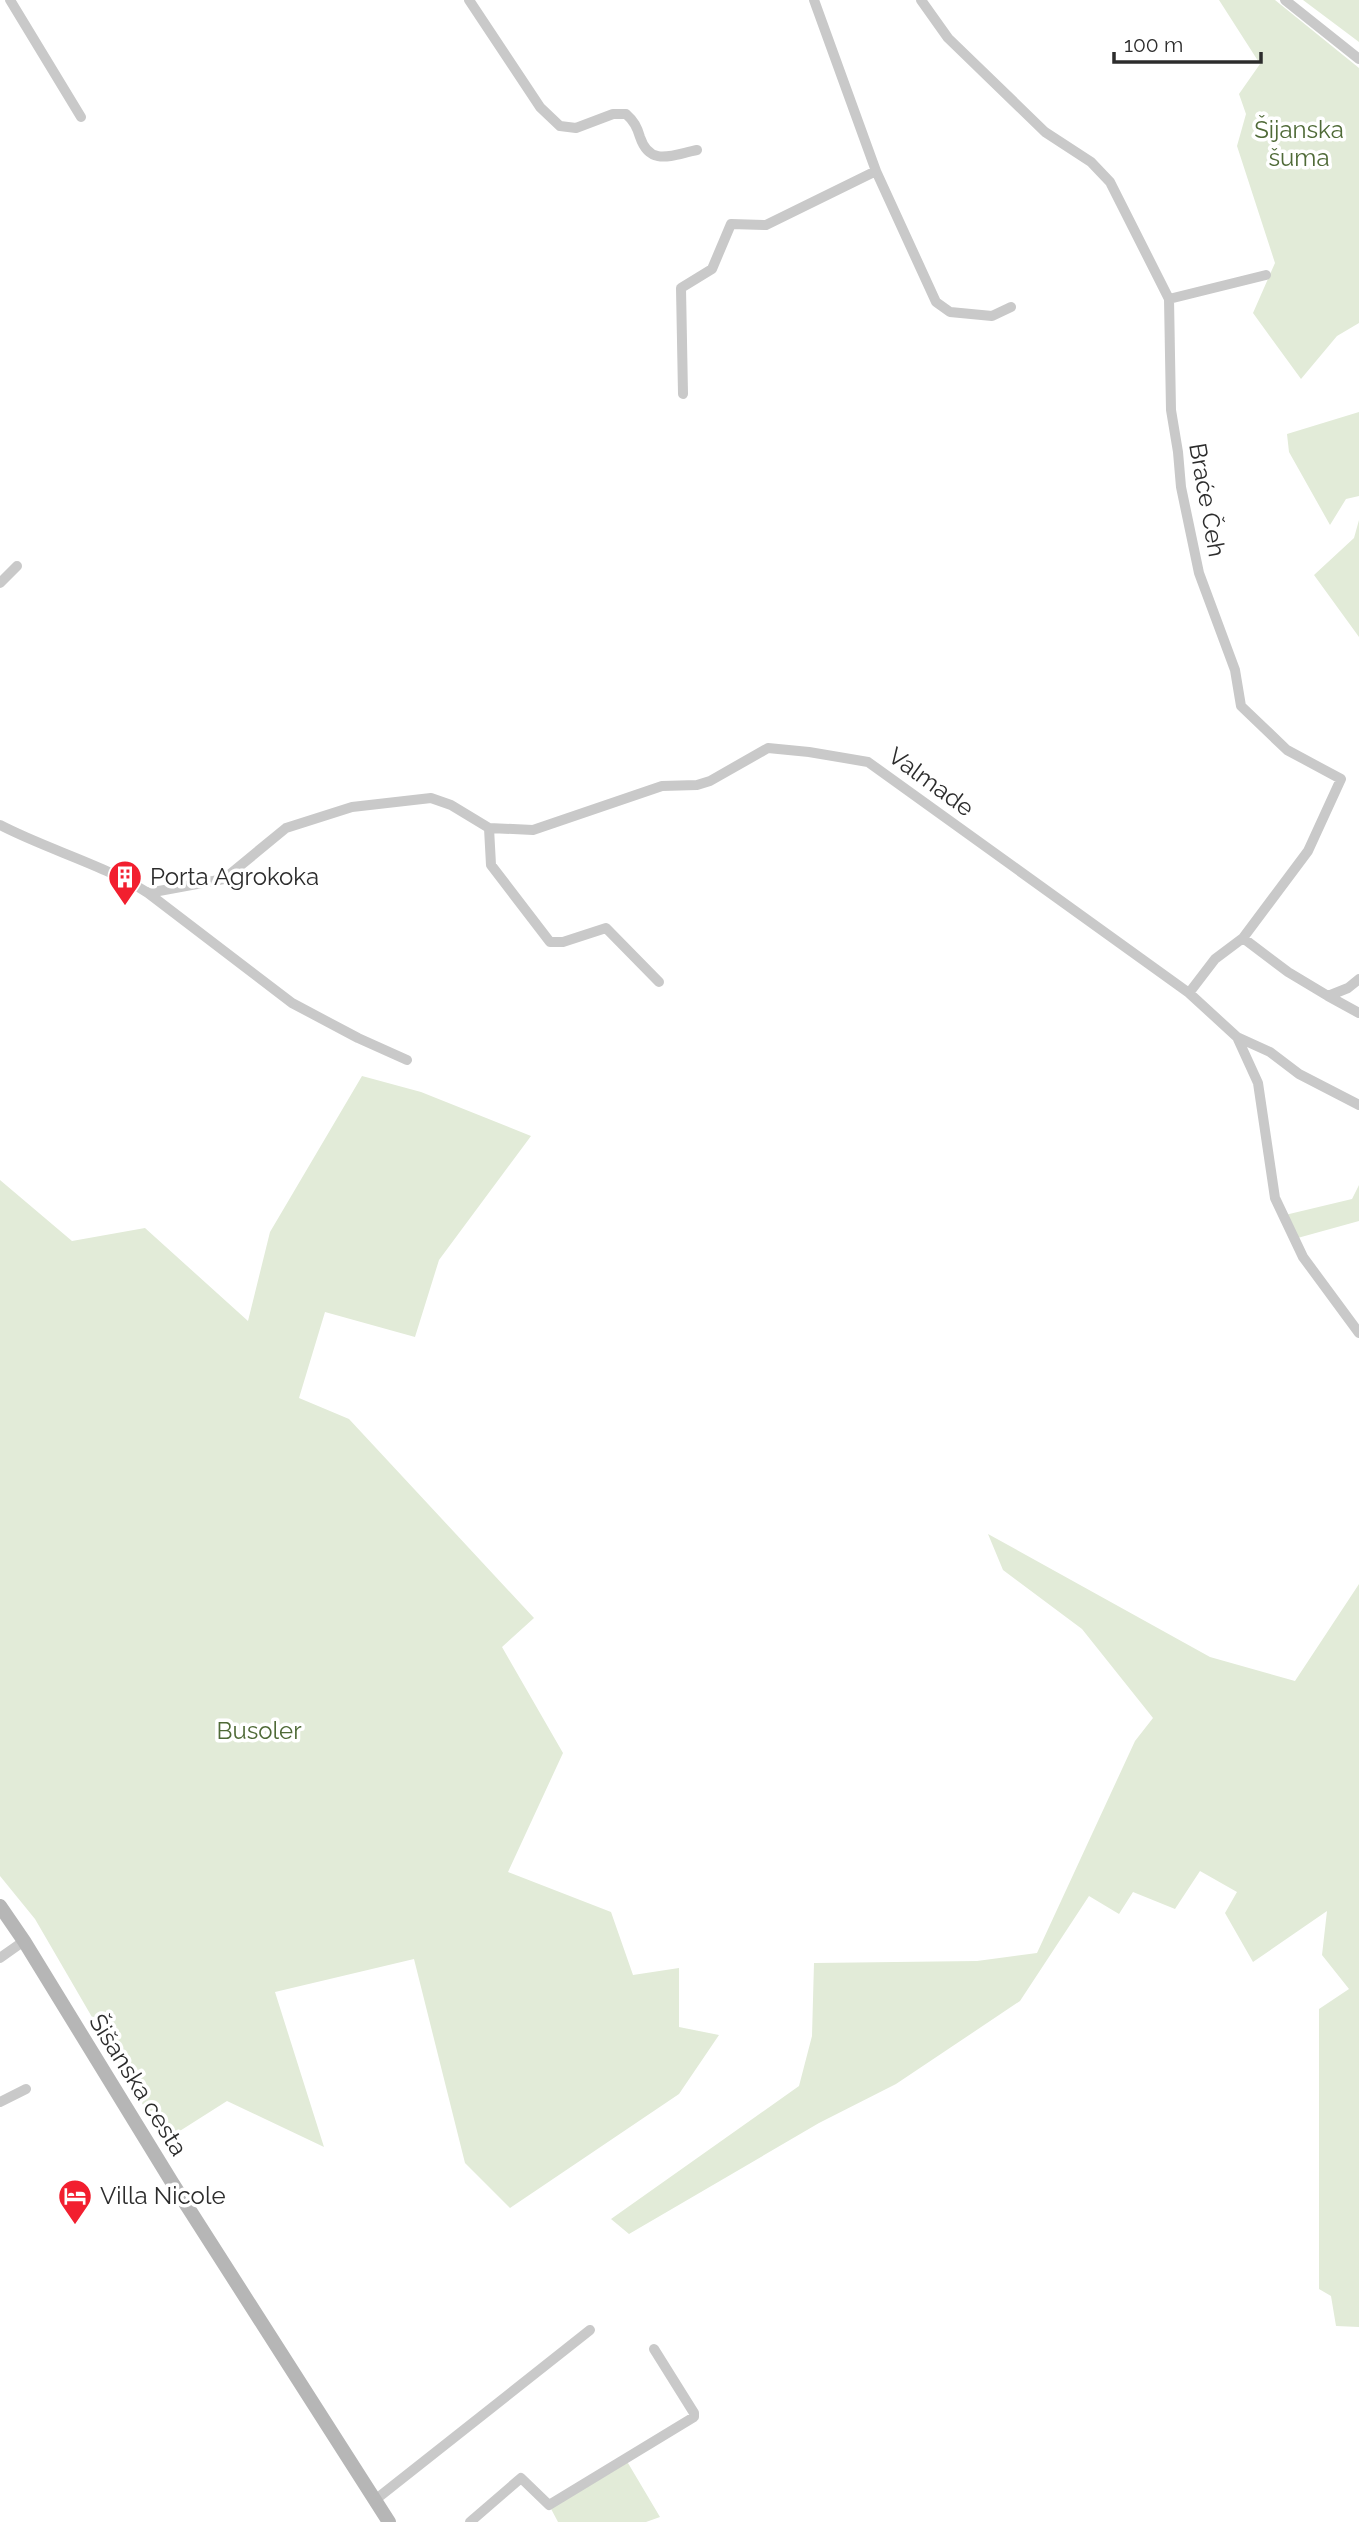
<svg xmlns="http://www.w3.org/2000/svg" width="1359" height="2522" font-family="Raleway,sans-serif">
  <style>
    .green { fill: #e2ebd8 }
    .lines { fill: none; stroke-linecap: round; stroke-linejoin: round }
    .minor { stroke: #c9c9c9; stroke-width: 10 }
    .secondary { stroke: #b6b6b6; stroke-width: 14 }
    .labels { text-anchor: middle; stroke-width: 7; stroke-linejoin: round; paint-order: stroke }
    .park-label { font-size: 24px; fill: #4f6a37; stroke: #fff }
    .street-label { font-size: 24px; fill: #2c2c2c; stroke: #fff }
    .poi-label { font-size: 24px; fill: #2c2c2c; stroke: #fff; text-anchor: start }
  </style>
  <rect width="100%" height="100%" fill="#fff"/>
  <path class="green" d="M1219,0H1275L1359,68V323L1337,336L1301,379L1253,313L1275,263L1237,146L1246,114L1239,94L1260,64Z
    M1303,0H1359V42Z
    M1359,412V496L1346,499L1330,525L1289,452L1287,434Z
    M1359,520V637L1314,575L1354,538Z
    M362,1076L421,1092L531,1136L439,1260L415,1337L325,1312L299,1398L349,1419L534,1618L502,1647L563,1753L508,1872L611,1912L633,1975L679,1968V2027L719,2035L679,2094L510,2208L465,2163L414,1959L275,1992L324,2147L227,2101L164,2141L35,1919L0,1876V1180L72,1241L145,1228L248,1321L270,1232Z
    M1359,1185V1221L1294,1239L1285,1215L1352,1199Z
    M988,1534L1210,1657L1295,1681L1359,1584V2327L1336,2326L1331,2296L1319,2289V2009L1349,1989L1322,1955L1327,1911L1253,1962L1225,1913L1237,1892L1200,1871L1175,1909L1133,1892L1119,1914L1089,1896L1020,2001L896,2084L819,2123L629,2234L611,2219L799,2086L812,2036L814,1963L977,1961L1037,1953L1135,1741L1153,1718L1082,1629L1003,1570Z
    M625,2458L660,2517L646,2522H558L549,2505Z"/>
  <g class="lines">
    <path class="minor" d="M10,0L81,117
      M469,0L540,107L560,126L576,128L613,114H626C634,121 637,127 640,137C650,167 672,155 697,150
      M921,0L948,38L1045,132L1091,162L1110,182L1169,299L1171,410L1178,452L1181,487L1199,573L1235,670L1241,706L1287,750L1341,779L1308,851L1243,938L1215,959L1189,993
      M1285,0L1359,59
      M876,171L936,302L950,312L992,316L1011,307
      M1169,299L1266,275
      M683,394L681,288L712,269L731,224L766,225L876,171L814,0
      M0,583L17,566
      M0,825C48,850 102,864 148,893L224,879L286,828L352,807L431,798L451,805L489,828L533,830L662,786L697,785L710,781L768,748L809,752L868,762L1189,993L1237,1037L1258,1083L1275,1198L1303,1257L1359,1333
      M489,828L491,865L550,942H563L606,928L659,982
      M148,893L292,1003L358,1038L407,1060
      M1243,938L1288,972L1328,996L1348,988L1359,979
      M1328,996L1359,1013
      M1237,1037L1270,1052L1299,1074L1359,1105
      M0,1958L24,1941
      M0,2102L26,2089
      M375,2500L590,2330
      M470,2522L521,2478L549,2505L694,2417V2413L654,2349"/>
    <path class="secondary" d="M0,1906L24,1941L173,2184L389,2522"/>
  </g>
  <defs>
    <g id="building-pin" transform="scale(1.75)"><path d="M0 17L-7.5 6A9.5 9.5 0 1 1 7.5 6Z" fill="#f21f2f" stroke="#fff"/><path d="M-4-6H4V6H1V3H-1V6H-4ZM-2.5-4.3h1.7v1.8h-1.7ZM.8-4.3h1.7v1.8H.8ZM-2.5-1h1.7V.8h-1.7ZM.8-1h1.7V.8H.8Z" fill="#fff"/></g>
    <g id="hotel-pin" transform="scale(1.75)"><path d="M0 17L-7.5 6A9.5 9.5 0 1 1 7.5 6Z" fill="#f21f2f" stroke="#fff"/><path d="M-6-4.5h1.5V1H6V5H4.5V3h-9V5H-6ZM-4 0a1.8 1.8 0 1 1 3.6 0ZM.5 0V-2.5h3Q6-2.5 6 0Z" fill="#fff"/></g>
  </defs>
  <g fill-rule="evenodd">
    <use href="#building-pin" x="125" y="877"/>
    <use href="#hotel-pin" x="75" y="2196"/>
  </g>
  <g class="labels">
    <g class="park-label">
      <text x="1299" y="138">Šijanska<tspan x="1299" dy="28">šuma</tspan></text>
      <text x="259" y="1739">Busoler</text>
    </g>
    <g class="street-label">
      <text transform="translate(1207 500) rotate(80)" y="8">Braće Čeh</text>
      <text transform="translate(931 782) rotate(36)" y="8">Valmade</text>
      <text transform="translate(138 2085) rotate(58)" y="8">Šišanska cesta</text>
    </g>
    <g class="poi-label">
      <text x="150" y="885">Porta Agrokoka</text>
      <text x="100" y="2204">Villa Nicole</text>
    </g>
  </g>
  <path d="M1114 52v10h147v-10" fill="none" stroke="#2c2c2c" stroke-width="3.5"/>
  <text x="1124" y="52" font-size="21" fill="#2c2c2c" stroke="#ffffff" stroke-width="5" paint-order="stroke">100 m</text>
</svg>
